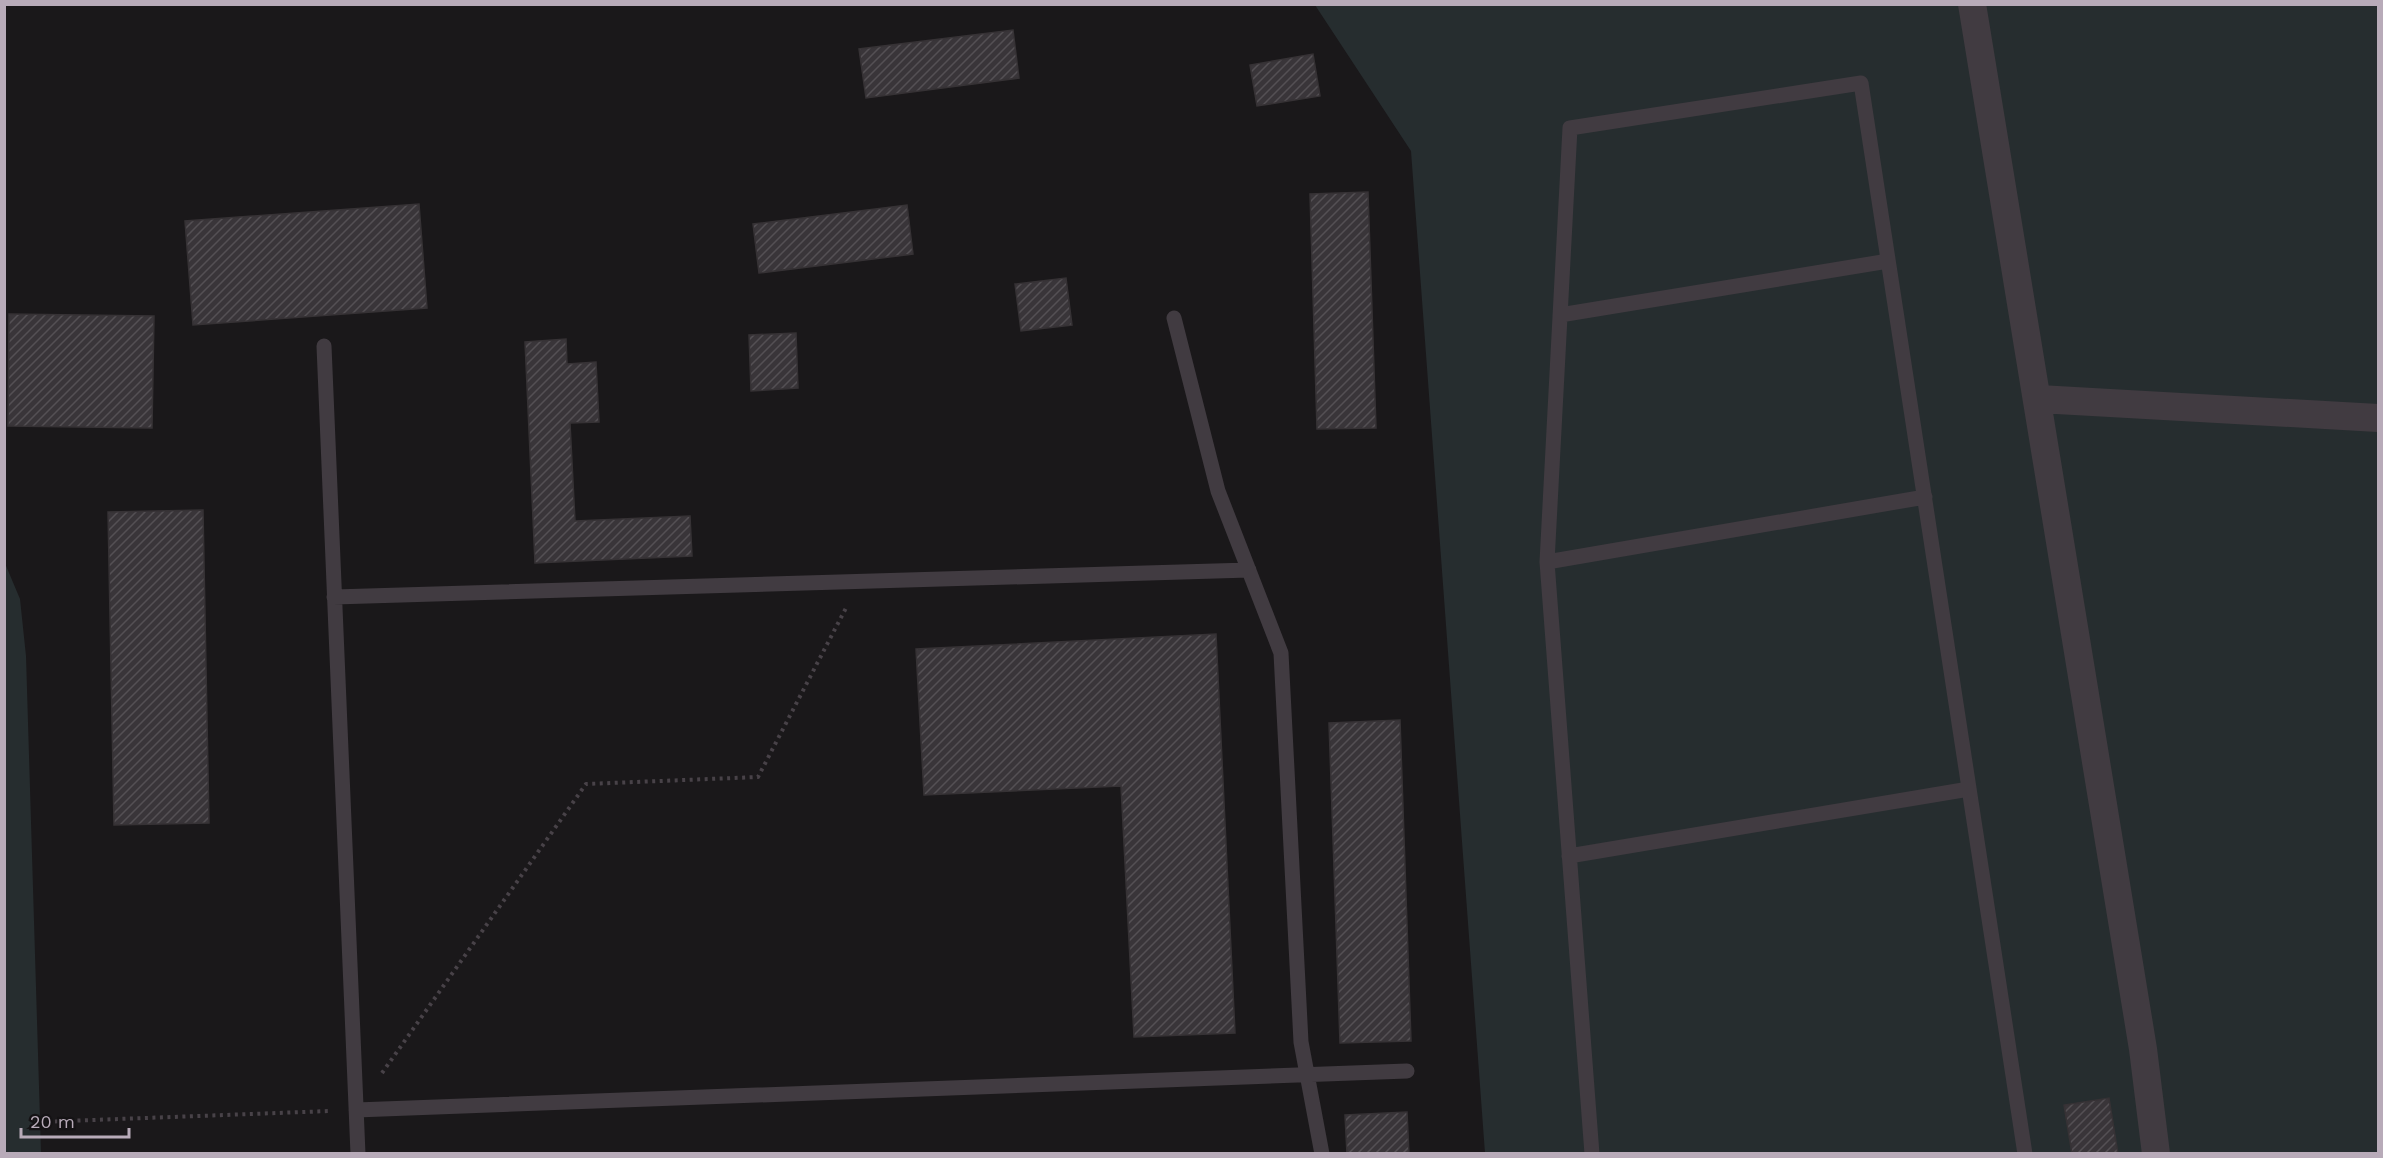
<svg xmlns="http://www.w3.org/2000/svg" width="2383" height="1158" font-family="'Work Sans',sans-serif">
  <style>
    .green { fill: #262d2f }
    .building { fill: url(#building-hatch); stroke: #363235; stroke-width: 1.5 }
    .lines { fill: none; stroke-linecap: round; stroke-linejoin: round }
    .path { stroke: #484248; stroke-width: 4; stroke-dasharray: 3 4.5; stroke-linecap: butt }
    .lane { stroke: #413b41; stroke-width: 15 }
    .street { stroke: #413b41; stroke-width: 28 }
  </style>
  <defs>
    <pattern id="building-hatch" width="6" height="6" patternUnits="userSpaceOnUse" patternTransform="scale(1.5)"><rect width="6" height="6" fill="#393539"/><path d="M-1 1l2-2M0 6l6-6M5 7l2-2" fill="none" stroke="#545054"/></pattern>
  </defs>
  <rect width="100%" height="100%" fill="#1a181a"/>
  <path class="green" d="M1315,5H2378V1153H1485L1411,151Z
    M4,561L20,599L26,656L41,1153H5Z"/>
  <path class="building" d="M1013,30L1019,78L866,98L859,49Z
    M1313,54L1320,96L1257,106L1250,65Z
    M1368,192L1376,428L1317,429L1310,194Z
    M419,204L427,308L193,325L185,221Z
    M907,205L913,254L759,273L753,224Z
    M1066,278L1072,325L1021,331L1015,284Z
    M9,314L154,316L152,428L8,426Z
    M796,333L798,388L751,391L749,335Z
    M566,339L567,364L596,362L599,422L570,423L575,521L690,516L692,556L535,563L525,342Z
    M203,510L209,823L114,825L108,512Z
    M1216,634L1235,1033L1134,1037L1121,786L924,795L916,649Z
    M1400,720L1411,1041L1340,1043L1329,723Z
    M2109,1098L2118,1154H2072L2064,1105Z
    M1407,1112L1409,1154H1347L1345,1115Z"/>
  <g class="lines">
    <path class="path" d="M382,1073L586,784L758,777L847,606
      M40,1122L330,1111"/>
    <path class="lane" d="M1560,315L1888,261
      M1174,318L1218,491L1281,653L1301,1042L1322,1154
      M324,346L358,1154
      M1547,562L1925,497
      M334,597L1249,570
      M1569,856L1969,789
      M356,1110L1407,1071
      M1592,1154L1547,562L1570,128L1861,83L2025,1154"/>
    <path class="street" d="M1972,4L2143,1049L2156,1154
      M2039,399L2378,418"/>
  </g>
  <rect width="2383" height="1158" fill="none" stroke="#b8abb9" stroke-width="12"/>
  <path d="M21 1128v9h108v-9" fill="none" stroke="#b8abb9" stroke-width="3"/>
  <text x="30" y="1128" font-size="18" fill="#b8abb9" stroke="#151315" stroke-width="4.5" paint-order="stroke">20 m</text>
</svg>
